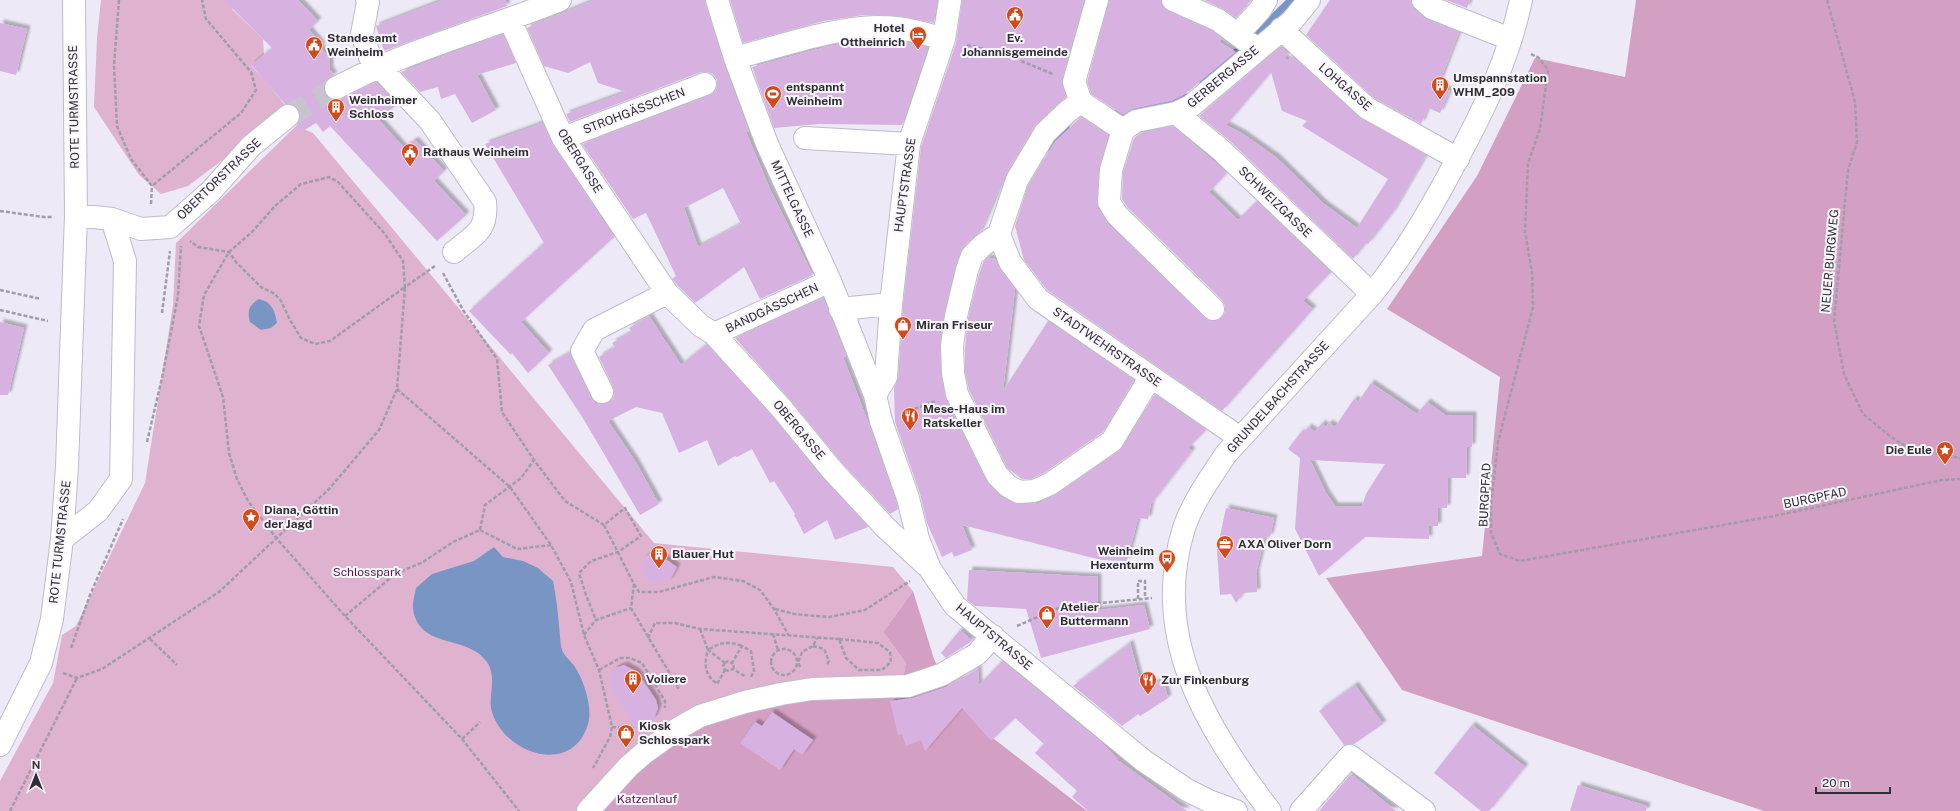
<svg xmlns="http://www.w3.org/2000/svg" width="1960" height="811" font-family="'Public Sans',sans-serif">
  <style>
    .green { fill: #dfb3d0 }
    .forest { fill: #d39fc2 }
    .water { fill: #7895c3 }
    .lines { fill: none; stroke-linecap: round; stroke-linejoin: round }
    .stream { stroke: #7895c3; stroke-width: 7 }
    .building { fill: #d7b2e1; fill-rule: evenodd; filter: url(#shadow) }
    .minor-tunnel { stroke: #c7c4d0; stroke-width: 22; stroke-dasharray: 22 11; stroke-linecap: butt }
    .minor-casing { stroke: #bfbbc9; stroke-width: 24 }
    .major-casing { stroke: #bfbbc9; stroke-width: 24 }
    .path { stroke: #a09da8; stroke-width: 2.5; stroke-dasharray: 4 2; stroke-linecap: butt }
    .minor { stroke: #fff; stroke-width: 22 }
    .major { stroke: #fff; stroke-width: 22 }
    .labels { text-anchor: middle; stroke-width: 4; stroke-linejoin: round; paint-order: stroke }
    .poi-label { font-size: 12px; font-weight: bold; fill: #312f35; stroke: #f9f7fd; text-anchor: start }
    .street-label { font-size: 12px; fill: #312f35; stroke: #f9f7fd }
    .park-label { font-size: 12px; fill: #571a48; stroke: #f9f7fd }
  </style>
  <defs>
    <filter id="shadow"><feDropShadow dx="3.5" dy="-3.5" stdDeviation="1" flood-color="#0004"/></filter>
  </defs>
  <rect width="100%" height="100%" fill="#ede9f7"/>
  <path class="green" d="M101,0H227L233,7L232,9L263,39L264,55L251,66L263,78L285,105L282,108L286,112L188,186L161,194L139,175L94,107L97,38Z
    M296,126L313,133L654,543L893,567L913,591L883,632L906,663L903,677L587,811H0V781L53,683L62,635L76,626L145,483L173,305L176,243Z"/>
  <path class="forest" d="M1636,0H1960V811H1764L1402,690L1326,578L1482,556L1500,377L1387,309L1477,176L1535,58L1625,77Z
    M913,591L934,659L948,687L980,728L1087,811H587L702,710L903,677L906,663L883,632Z"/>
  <path class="water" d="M259,299C272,302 275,311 277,323L271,328L261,330L250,322C247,311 249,305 259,299Z
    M494,547L503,557L523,561L538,568L553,581C556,596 558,611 559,626C560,633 560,643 562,650C564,656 571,661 575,667C584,681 593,708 588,724C573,776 505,755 492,712C487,698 498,679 487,662C468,634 419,650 413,609C412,603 415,594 416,588L432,574L474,561Z"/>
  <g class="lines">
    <path class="stream" d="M1258,32L1291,0
      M1203,82L1236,52
      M1115,114L1183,99L1186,97
      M1046,149L1066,127"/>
  </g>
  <path class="building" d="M224,0H298L318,21L309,30L322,45L320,47L330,60V70L334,75L325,82L324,88L325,94L330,99L335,100L341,99L376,82L397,104L379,120L404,148L415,140L444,171L434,181L466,215L437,241L330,126L323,132L316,123L301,132L296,126L300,120V114L298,108L292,104H285L251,65L272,48Z
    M443,0H505L507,6L384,51L376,26Z
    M595,0H705L723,62L749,132H746L769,187L813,275L760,299L744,267L695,303L677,285L672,279L676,276L646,213L633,219L582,144L709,96L715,92L717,86V80L713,74L707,72H701L570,122L566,114L626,92L598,83L590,62L568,73L544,66L527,28ZM723,188L741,224L698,247L684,208Z
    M730,0H937L934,23L898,16L863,15L824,21L743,43Z
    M962,0H1084L1062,79V86L1066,97L1034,127L1006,174L1000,191L999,189L980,232L963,247L955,266L944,313L940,344L941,374L945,397L986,481L1002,497L1019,504L1039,503L1055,495L1119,451L1155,394L1206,430L1188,448L1192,451L1151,504L1148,519L1138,518L1127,561L1101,560L962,525L972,550L954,557L952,552L942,557L927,523L920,494L895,422L894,388L898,378L903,305L921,147L956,43Z
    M1109,0H1161L1163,7L1168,11L1212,31L1222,39L1219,42L1236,52L1184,95L1172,101L1133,109L1123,115L1091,94L1087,82Z
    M1204,0H1251L1236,18L1223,9Z
    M1330,0H1411L1414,9L1424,18L1459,32L1438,86L1450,91L1440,113L1428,108L1421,124L1374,98L1306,35Z
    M1446,0H1470L1467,8Z
    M0,23L27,29L16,75L0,71Z
    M503,34L516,63L477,75L496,110L472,123L455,94L441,99L438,87L420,92L401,72Z
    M865,40H896L928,47L902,125L819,124L774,128L752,67L830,46Z
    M1281,46L1288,53L1284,58L1288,61L1292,56L1359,117L1426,155L1393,212L1368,244L1366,243L1353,259L1230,141L1199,116ZM1271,72L1282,111L1307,121L1302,126L1388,179L1357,228L1324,204L1277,158L1243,134L1226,125Z
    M1081,117L1108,135L1099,169L1097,201L1098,209L1108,224L1205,318L1210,321H1216L1222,317L1225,312V306L1222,300L1127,207L1122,199L1123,172L1134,138L1141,133L1173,126L1227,173L1209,192L1238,220L1257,201L1331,272L1303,301L1313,309L1222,411L1047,290L1024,260L1015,226L1028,185L1055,141Z
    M543,123L553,145L614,237L521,322L549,353L528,373L512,353L511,355L469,311L544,243L485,144Z
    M987,258L995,259L1000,269L1015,289L1003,391L1048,321L1134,380L1103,432L1044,473L1031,479H1022L1007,468L969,390L965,372V347L968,318L979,274L983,263Z
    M823,298L846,356L843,357L868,422L896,502L898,509L890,514L841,462L791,401L735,338Z
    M649,316L681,365L707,344L773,417L823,479L868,527L835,540L827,520L804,534L794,515L795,514L774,481L770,483L752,449L737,457L735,456L718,466L707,440L679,453L662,413L636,407L608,421L635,461L659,504L640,515L584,420L548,365L570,353L591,398L595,403L601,404L608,403L613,399L614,392L613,387L599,357L615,347L612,343L632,332L629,328Z
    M0,322L24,328L8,395H0Z
    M1371,383L1417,414L1427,402L1445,415H1473L1472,447H1467L1466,478H1448L1447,508H1438V526H1429V539L1365,537L1319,576L1295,529L1300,458L1288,449L1301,432L1303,434L1308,427L1315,432L1322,423L1326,427L1329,423L1335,427L1354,399L1358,402ZM1310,460L1385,464L1366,494L1362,506H1335L1326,493Z
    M1226,508L1274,518L1270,537L1265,536L1256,573L1257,592L1243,593L1236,603L1231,594L1220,595L1217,550Z
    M655,552L677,567L670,580L660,584L651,582L643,572L644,559L648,555Z
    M969,570L1098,577V610L1144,605L1150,629L1041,658L1026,609L975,606L967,600Z
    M960,630L972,641L946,658L941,653Z
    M1130,643L1142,688L1163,680L1168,698L1140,716L1138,714L1122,726L1073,686Z
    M1002,661L1101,742L1119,761L1187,811H1088L1072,797L1077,791L1035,753L1044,744L1015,718L991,741L962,708L925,751L921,740L906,746L902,734L898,735L890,701L912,698L945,687L964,678L978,668L979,685Z
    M624,665L637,672L656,700L658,708L654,718L637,730L611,688L609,677L616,668Z
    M1355,685L1383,724L1354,744L1344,745L1319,711Z
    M772,712L813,740L802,755L794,749L780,770L740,743L755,722L762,726Z
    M1472,725L1525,767L1489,811H1481L1434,773Z
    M1351,774L1396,811H1319Z
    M1578,785L1647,806L1646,811H1570Z"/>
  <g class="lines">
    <path class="minor-tunnel" d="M288,116L336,88"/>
    <g class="minor-casing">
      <path id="minor" d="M367,0L368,2L362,34L370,57L430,121L485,202C488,231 474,235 454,252
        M717,0L735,58L767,144L830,281L875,395L881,421L908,498L918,539L930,569L955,606L1144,761L1187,790L1209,801L1236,811
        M1173,0L1218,20L1257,49
        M1423,0L1432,8L1510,39
        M510,20L563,138L667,293L700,325L714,334L782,409L832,470L886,528L926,565
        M1281,29L1367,108L1458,159
        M1238,34L1260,10L1266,0
        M735,58C778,47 838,26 881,27C903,27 923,33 944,39
        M336,88C406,50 485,30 560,0
        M1081,102L1068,111L1045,133L1017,180L999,234L983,245L972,256L967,270L956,316L952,346L953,373L957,394L997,475L1008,486L1019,492L1034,491L1050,484L1112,441L1150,378
        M1081,102L1074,82L1097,0
        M1081,102L1123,130
        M1176,113L1221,150L1372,294
        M563,138L705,84
        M805,138L909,144
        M76,215L112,219L141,229L170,227L211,191L251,146L288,116
        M999,234L1010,262L1038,299L1240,438
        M840,309L891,304
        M1213,309L1117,215L1109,202L1111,170L1123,130L1136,121L1176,113L1191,106L1292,21L1309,0
        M714,334L830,281
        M602,392L582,351L594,330L667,293
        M875,395L886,377L891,304L909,144L944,39L950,0
        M62,539L98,511L121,479L125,261L112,219
        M0,745L41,663L52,619L62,539L67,467L76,215L74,0
        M588,811L628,767L644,753L679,728L700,716L745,702L781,694L812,689L908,686L941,675L977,654L993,636
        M1301,811L1350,756L1424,811"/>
    </g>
    <g class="major-casing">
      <path id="major" d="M1270,811C1206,727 1150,637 1184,528C1193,501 1211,477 1226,454L1372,294C1405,254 1431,209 1455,163C1483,112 1509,58 1521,0"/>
    </g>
    <path class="path" d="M119,0L114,65L117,126L131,159L152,186L241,113L256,90L251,72L206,19L202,0
      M1827,0L1855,102L1857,142L1848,170L1834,321L1844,374L1863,414L1890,436L1908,448L1960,458
      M967,45L1003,53
      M1531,54L1539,58L1548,70L1540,129L1528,163L1525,231L1532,273L1533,307L1498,442L1491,504V533L1500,554L1520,561L1774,516L1942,480L1960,479
      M1021,61L1053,74
      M151,204L152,186
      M0,211L44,217H53
      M435,266L405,287L403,261L385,234L338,182L329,177L301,184L275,206L252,232L229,252L204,295L199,326L223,397L229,453L237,479L248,501L277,539L345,616L462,739L519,811
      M443,273L463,310L497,359L502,412L534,460L565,501L604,525L625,508L641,536L618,552L591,561L579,573L586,595L596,620
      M0,290L41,299
      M0,310L48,321
      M162,313L170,251
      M397,389L510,487L551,545L571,582L584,635L599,670L612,727L610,737L593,768
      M903,413L936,401
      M147,442L162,378L178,296L181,246
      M604,525L634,584L631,608L679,689
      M480,530L485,505L521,478L534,460
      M480,530L517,549L551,545
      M634,584L639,592H659L714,577L743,581L760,590L774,609L789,636
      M1138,599V581H1145V598
      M775,609L794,614L829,617L865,610L910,581
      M345,616L395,574L423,562L453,542L480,530
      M1017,626L1061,607L1152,598
      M700,629L708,650C720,642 728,641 742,646
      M773,634L778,650
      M584,635L596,620L631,608
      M648,638L655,623H675L700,629L839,639
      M150,639L177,665
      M839,639L878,643L890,652L891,662L882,670H859L846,658Z
      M813,646L824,649L829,661L827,665
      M71,648L90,595L123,519
      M771 662a13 13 0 1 1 26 0a13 13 0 1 1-26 0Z
      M725,663L708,650C704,664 704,674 717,684L725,670
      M725,663L723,666L725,670
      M725,663L728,661L732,663
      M800,667L798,662L802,652L813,646L817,638
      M733,669L734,665L732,663L742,646L751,651L754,671L751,677
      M599,670L620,658H630L642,663L665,701V708
      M725,670L729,671L733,669L746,677
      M63,673L77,678L102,669L219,592L330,488L379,430L397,389L405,287L330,341L315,344L301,338L290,320L281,301L275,294L261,287L236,262L229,252L198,247L190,241
      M612,727L636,729
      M462,739L480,722
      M10,811L77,678"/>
    <use href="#minor" class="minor"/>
    <use href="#major" class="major"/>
  </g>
  <defs>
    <g id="civic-pin" transform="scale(0.9)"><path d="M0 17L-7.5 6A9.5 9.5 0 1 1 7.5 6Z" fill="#d24a19" stroke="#f9f7fd"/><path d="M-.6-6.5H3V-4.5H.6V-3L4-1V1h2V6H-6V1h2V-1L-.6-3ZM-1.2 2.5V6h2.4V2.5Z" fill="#fff"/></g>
    <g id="hotel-pin" transform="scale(0.9)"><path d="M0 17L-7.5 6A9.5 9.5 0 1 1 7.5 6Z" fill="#d24a19" stroke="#f9f7fd"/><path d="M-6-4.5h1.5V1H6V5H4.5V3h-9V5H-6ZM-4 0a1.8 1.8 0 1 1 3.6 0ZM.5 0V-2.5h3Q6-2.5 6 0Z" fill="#fff"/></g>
    <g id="building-pin" transform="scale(0.9)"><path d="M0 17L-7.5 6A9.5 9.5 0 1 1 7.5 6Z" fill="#d24a19" stroke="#f9f7fd"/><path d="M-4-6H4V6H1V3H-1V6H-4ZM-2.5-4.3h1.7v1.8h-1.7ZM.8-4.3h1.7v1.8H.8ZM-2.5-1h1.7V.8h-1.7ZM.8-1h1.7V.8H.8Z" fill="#fff"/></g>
    <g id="stadium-pin" transform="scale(0.9)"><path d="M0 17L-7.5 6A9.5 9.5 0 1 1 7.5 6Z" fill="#d24a19" stroke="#f9f7fd"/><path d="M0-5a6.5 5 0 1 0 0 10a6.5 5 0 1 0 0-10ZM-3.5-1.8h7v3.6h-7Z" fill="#fff"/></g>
    <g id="shop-pin" transform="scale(0.9)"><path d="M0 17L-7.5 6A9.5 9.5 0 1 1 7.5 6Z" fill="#d24a19" stroke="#f9f7fd"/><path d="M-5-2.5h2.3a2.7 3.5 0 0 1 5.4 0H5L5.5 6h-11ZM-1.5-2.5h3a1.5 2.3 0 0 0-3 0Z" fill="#fff"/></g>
    <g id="restaurant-pin" transform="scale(0.9)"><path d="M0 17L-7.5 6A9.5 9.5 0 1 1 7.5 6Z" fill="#d24a19" stroke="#f9f7fd"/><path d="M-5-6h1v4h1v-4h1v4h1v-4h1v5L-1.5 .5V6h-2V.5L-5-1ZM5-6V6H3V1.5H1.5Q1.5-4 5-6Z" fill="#fff"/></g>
    <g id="sight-pin" transform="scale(0.9)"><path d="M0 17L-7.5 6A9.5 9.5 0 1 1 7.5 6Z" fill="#d24a19" stroke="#f9f7fd"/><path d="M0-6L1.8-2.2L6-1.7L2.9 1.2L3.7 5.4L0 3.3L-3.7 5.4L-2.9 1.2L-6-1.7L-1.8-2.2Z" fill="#fff"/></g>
    <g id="office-pin" transform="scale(0.9)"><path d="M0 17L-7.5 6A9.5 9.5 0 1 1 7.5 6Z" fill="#d24a19" stroke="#f9f7fd"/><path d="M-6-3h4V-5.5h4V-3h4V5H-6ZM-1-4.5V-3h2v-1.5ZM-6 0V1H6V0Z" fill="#fff"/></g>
    <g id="bus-pin" transform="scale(0.9)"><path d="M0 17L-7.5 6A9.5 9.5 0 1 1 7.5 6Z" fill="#d24a19" stroke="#f9f7fd"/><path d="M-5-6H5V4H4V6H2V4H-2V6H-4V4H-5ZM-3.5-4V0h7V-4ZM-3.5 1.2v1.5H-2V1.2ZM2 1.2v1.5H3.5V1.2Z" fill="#fff"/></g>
  </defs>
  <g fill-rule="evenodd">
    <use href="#civic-pin" x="1015" y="15"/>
    <use href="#hotel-pin" x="918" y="35"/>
    <use href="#civic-pin" x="314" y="45"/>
    <use href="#building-pin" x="1440" y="85"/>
    <use href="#stadium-pin" x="773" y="94"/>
    <use href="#building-pin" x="336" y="107"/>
    <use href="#civic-pin" x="410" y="152"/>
    <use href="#shop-pin" x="903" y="325"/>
    <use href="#restaurant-pin" x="910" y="416"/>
    <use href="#sight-pin" x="1945" y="450"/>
    <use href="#sight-pin" x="251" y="517"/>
    <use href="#office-pin" x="1225" y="544"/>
    <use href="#building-pin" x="659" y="554"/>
    <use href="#bus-pin" x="1167" y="558"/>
    <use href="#shop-pin" x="1047" y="614"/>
    <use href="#building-pin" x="633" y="679"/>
    <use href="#restaurant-pin" x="1148" y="680"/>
    <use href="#shop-pin" x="626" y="733"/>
  </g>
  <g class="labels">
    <g class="poi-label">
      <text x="905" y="32" text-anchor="end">Hotel<tspan x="905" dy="14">Ottheinrich</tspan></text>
      <text x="327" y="42">Standesamt<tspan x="327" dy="14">Weinheim</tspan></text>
      <text x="1015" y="42" text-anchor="middle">Ev.<tspan x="1015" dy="14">Johannisgemeinde</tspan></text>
      <text x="1453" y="82">Umspannstation<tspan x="1453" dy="14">WHM_209</tspan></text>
      <text x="786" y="91">entspannt<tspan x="786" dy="14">Weinheim</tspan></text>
      <text x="349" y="104">Weinheimer<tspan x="349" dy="14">Schloss</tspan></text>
      <text x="423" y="156">Rathaus Weinheim</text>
      <text x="916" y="329">Miran Friseur</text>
      <text x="923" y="413">Mese-Haus im<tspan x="923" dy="14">Ratskeller</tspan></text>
      <text x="1932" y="454" text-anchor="end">Die Eule</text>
      <text x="264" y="514">Diana, Göttin<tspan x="264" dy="14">der Jagd</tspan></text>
      <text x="1238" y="548">AXA Oliver Dorn</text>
      <text x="1154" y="555" text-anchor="end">Weinheim<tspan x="1154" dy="14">Hexenturm</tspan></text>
      <text x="672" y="558">Blauer Hut</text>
      <text x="1060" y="611">Atelier<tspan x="1060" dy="14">Buttermann</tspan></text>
      <text x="646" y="683">Voliere</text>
      <text x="1161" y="684">Zur Finkenburg</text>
      <text x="639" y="730">Kiosk<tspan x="639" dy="14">Schlosspark</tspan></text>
    </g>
    <g class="street-label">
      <text transform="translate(1223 77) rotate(-40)" y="4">GERBERGASSE</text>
      <text transform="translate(1345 87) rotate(41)" y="4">LOHGASSE</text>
      <text transform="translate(74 107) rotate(-91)" y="4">ROTE TURMSTRASSE</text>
      <text transform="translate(634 111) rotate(-21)" y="4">STROHGÄSSCHEN</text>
      <text transform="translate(580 161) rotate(58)" y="4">OBERGASSE</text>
      <text transform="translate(219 179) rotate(-44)" y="4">OBERTORSTRASSE</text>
      <text transform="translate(905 185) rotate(-82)" y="4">HAUPTSTRASSE</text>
      <text transform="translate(792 199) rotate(65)" y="4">MITTELGASSE</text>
      <text transform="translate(1275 202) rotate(44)" y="4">SCHWEIZGASSE</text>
      <text transform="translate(1830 261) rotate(-85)" y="4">NEUER BURGWEG</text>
      <text transform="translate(772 308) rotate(-25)" y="4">BANDGÄSSCHEN</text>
      <text transform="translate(1107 347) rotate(35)" y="4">STADTWEHRSTRASSE</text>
      <text transform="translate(1278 397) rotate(-48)" y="4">GRUNDELBACHSTRASSE</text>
      <text transform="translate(799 430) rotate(50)" y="4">OBERGASSE</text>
      <text transform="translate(1485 495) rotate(-87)" y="4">BURGPFAD</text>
      <text transform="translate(1815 498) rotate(-12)" y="4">BURGPFAD</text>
      <text transform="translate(60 542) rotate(-84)" y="4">ROTE TURMSTRASSE</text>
      <text transform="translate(994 637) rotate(40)" y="4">HAUPTSTRASSE</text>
    </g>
    <g class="park-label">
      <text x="367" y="576">Schlosspark</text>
      <text x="647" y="803">Katzenlauf</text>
    </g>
  </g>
  <g transform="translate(36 775)" stroke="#f9f7fd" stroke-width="3" paint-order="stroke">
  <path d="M0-3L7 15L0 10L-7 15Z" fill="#312f35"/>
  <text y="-6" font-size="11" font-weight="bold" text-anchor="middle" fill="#312f35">N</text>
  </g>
  <path d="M1816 787v6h74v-6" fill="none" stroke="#312f35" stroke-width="2"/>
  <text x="1822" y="787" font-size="12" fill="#312f35" stroke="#f9f7fd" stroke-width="3" paint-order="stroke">20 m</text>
</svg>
